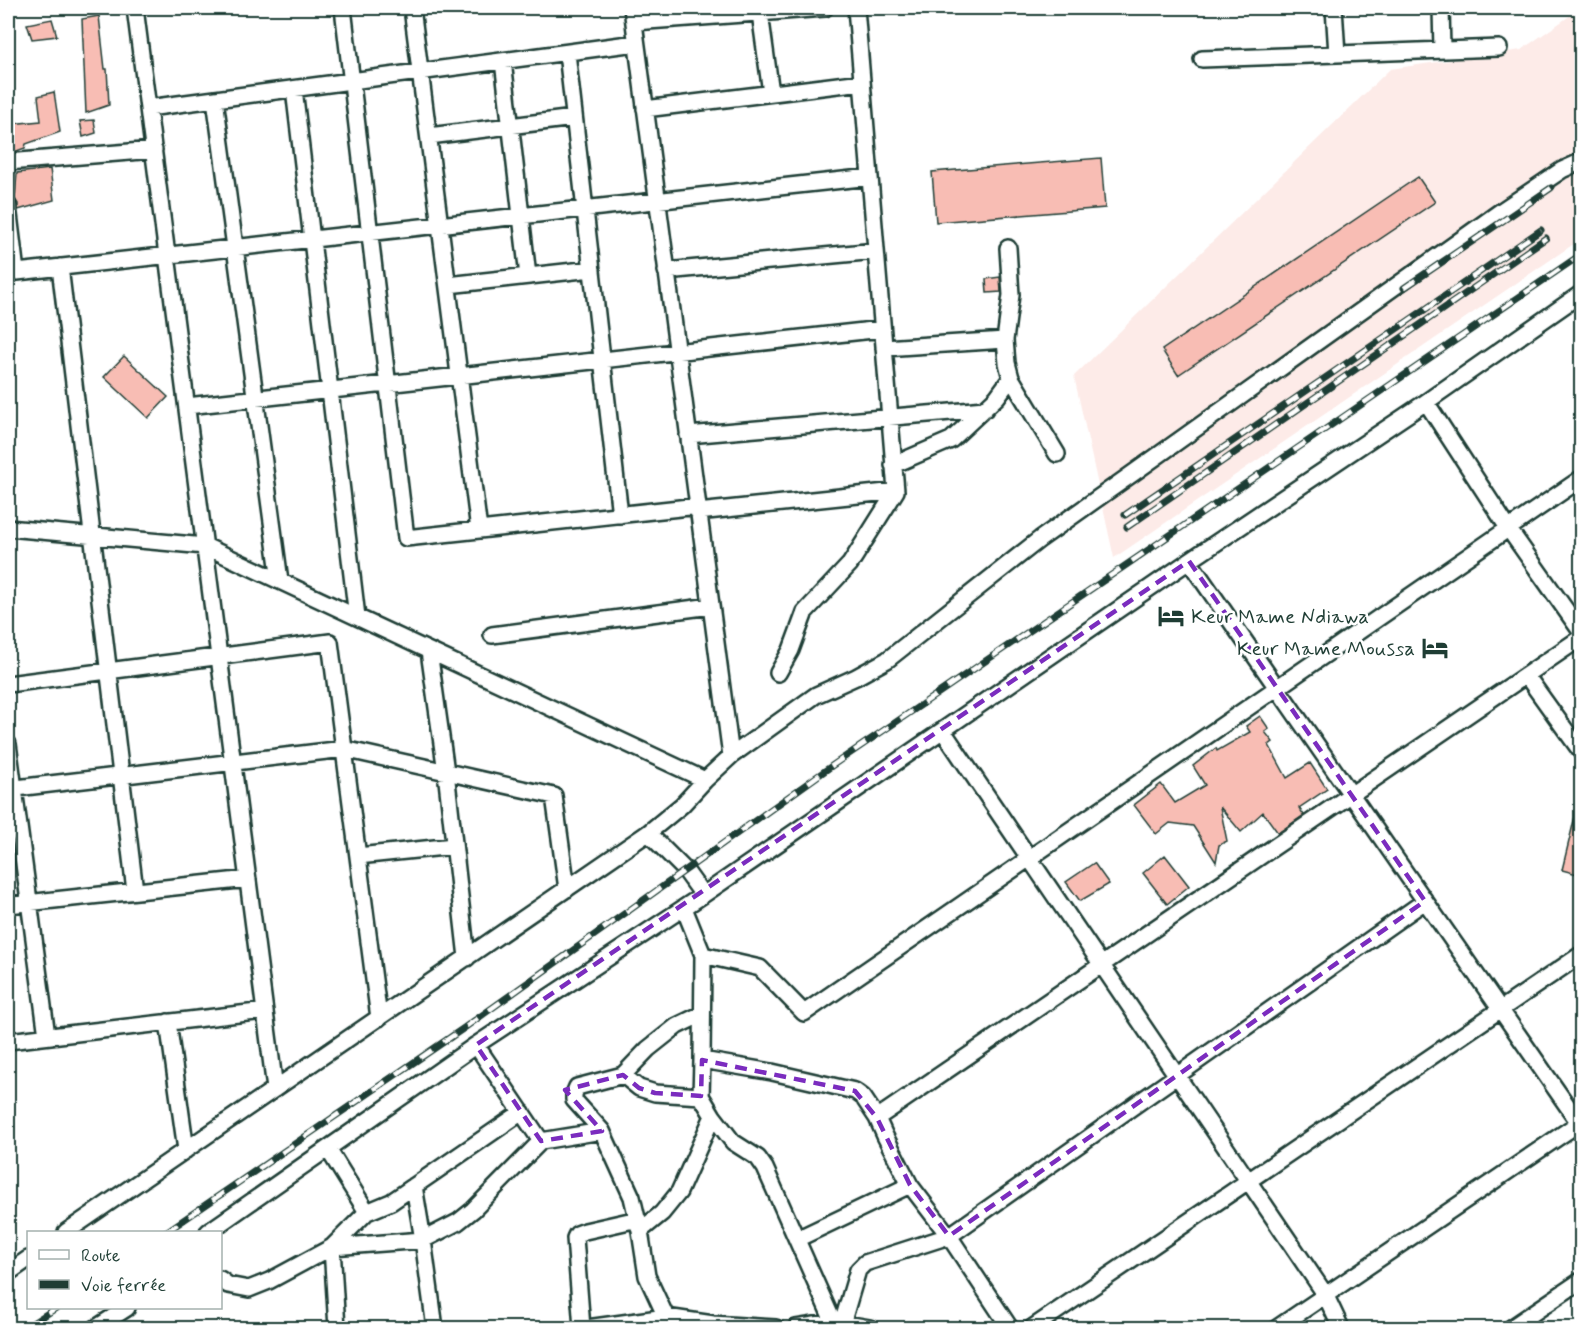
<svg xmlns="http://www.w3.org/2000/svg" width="1589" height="1336" font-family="Mynerve,sans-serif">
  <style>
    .built { fill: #fdebe8 }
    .building { fill: #f8bdb4; stroke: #1f3d34; stroke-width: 1.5 }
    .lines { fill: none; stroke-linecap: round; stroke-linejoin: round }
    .minor-casing { stroke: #1f3d34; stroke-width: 20 }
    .minor { stroke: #fff; stroke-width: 15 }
    .rail-casing { stroke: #1f3d34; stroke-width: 7 }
    .rail { stroke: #fff; stroke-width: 4.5; stroke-dasharray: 14; stroke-linecap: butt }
    .marked { fill: none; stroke: #7b2cbf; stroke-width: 4.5; stroke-dasharray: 12 8; stroke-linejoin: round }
    .labels { text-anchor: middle; stroke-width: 5; stroke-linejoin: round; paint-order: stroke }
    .poi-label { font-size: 21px; fill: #1f3d34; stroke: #fff; text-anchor: start }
  </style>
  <rect width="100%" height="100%" fill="#fff"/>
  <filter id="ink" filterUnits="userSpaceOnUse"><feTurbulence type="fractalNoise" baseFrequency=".0167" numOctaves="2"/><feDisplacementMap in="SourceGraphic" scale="12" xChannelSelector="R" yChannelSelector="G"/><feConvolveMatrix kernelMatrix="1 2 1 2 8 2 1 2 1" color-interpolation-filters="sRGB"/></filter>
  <g filter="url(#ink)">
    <path class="built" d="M1581,8V239L1114,558L1074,376L1390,69L1521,50Z"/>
    <path class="building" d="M99,16L105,69H107L109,105L86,113L82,19Z
      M52,19L57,36L32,39L27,24Z
      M54,92L60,132L26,144L25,148L14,152L10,124L41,121L38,96Z
      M94,120L96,133L83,137L80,121Z
      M1101,158L1105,208L936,222L932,172Z
      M50,169L54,200L18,210V204L15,199L17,173Z
      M1418,177L1435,202L1178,375L1162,350Z
      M1000,277L1001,292L987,293L986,279Z
      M124,356L168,397L148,418L104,377Z
      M1260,716L1269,729L1265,732L1273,742L1269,745L1287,778L1310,763L1327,789L1299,808L1304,815L1278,833L1263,812L1241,832L1220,807L1227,841L1219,845L1216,862L1193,826L1170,823L1156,834L1134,805L1161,784L1175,803L1205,785L1193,766L1216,748L1217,751L1250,732L1246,726Z
      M1577,808L1581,809V875L1562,870Z
      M1165,855L1189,886L1167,904L1143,873Z
      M1094,863L1109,884L1080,901L1066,882Z"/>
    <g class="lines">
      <g class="minor-casing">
        <path id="minor" d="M135,8L275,1089
          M343,8L406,538L698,506
          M412,8L479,530
          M632,8L731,756
          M1334,8L1337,54
          M1441,8L1442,50
          M760,13L771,93
          M634,22L825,8
          M567,53L620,515
          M1202,59L1499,48
          M503,61L528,276
          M294,89L357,617
          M215,99L280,581
          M148,108L636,43
          M645,109L862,82
          M429,136L574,118
          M8,162L154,150
          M8,206L16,272
          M1008,248L1011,295L1005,340L1007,363L1011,378L1057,454
          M60,267L135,891
          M666,271L876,251
          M8,273L870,177
          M448,285L592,269
          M884,348L1005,340
          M1426,402L1508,528L1582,633
          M187,406L882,329
          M688,435L985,409
          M893,465L951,440L997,397L1011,378
          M698,512L896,491
          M8,528L205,546L705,780
          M1189,561L1582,1127
          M492,635L711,606
          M429,651L446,772L467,958
          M778,673L791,650L805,612L850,564L896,491L856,8
          M1526,675L1582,753
          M8,684L330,642L379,1018
          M943,731L1325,1294L1341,1328
          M8,744L47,1036
          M8,789L344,749L554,796L567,889
          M648,833L685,870L703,895
          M358,856L454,846
          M8,905L248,879
          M684,908L703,955L702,1060
          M703,955L760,968L804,1013L1582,478
          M168,1022L186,1150
          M8,1041L265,1011
          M476,1045L541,1141
          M623,1075L648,1049L677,1026L702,1014
          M701,1096L655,1093L639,1088L623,1075L577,1087L574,1094V1100L602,1131L632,1197L640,1231L662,1213L679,1192L713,1116
          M877,1118L1582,637
          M328,1149L367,1212L391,1202L522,1112
          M414,1186L423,1240L435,1328
          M640,1231L647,1276L666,1317
          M66,1232L648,833L682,805L705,780L731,756L816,695L856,677L887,660L1040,539L1132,474L1501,211L1562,170L1582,161
          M208,1232L476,1045L703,895L1189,561L1426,402L1582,293
          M797,1239L910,1185
          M8,1273L28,1259
          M220,1279L228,1285L249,1289L269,1281L332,1247L423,1240L458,1222L473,1210L541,1141L602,1131
          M842,1324L858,1270L865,1263L949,1236L1425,901
          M96,1328L127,1308
          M337,1328L332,1247L367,1212
          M582,1328L575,1238L577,1234L585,1231L638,1219
          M587,1328L666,1317L713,1324L776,1328
          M796,1328L834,1322L870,1328
          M836,1328L765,1168L758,1158L733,1142L713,1116L701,1096L702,1060L772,1072L846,1089L855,1091L863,1097L877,1118L885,1136L910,1185L949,1236L1010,1328
          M1032,1328L1582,954
          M1277,1328L1582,1121
          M1511,1328L1582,1280"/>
      </g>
      <use href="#minor" class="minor"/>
      <g class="rail-casing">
        <path id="rail" d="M1404,288L1551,188
          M1125,515L1541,230
          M1127,527L1546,238
          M166,1232L464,1028L833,765L1582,254
          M25,1328L56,1308"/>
      </g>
      <use href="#rail" class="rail"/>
    </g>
  </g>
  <path class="marked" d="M1189,561L1425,901L949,1236L910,1185L877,1118L855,1091L702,1060L701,1096L655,1093L639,1088L623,1075L565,1090L602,1131L541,1141L476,1045Z"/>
  <defs>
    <g id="hotel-bare" transform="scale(2.07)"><path d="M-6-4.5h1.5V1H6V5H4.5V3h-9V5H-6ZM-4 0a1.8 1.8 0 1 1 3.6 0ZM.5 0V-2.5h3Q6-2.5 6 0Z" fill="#1f3d34" stroke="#fff" stroke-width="2.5" paint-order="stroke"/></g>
  </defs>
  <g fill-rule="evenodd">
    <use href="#hotel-bare" x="1171" y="616"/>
    <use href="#hotel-bare" x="1435" y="648"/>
  </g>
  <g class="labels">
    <g class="poi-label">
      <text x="1191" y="623">Keur Mame Ndiawa</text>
      <text x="1415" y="655" text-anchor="end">Keur Mame Moussa</text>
    </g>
  </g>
  <rect width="1589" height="1336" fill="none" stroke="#fff" stroke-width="30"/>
  <rect x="15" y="15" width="1559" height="1306" fill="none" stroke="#1f3d34" stroke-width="2" filter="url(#ink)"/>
  <rect x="27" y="1231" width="195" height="78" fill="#ffffff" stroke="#a5b1ae" stroke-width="1.5"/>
  <rect x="39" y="1250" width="30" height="9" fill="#ffffff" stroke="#a5b1ae" stroke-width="1.5"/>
  <text x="81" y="1261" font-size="18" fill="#1f3d34">Route</text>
  <rect x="39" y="1280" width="30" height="9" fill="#1f3d34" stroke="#a5b1ae" stroke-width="1.5"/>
  <text x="81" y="1291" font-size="18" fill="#1f3d34">Voie ferrée</text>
</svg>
